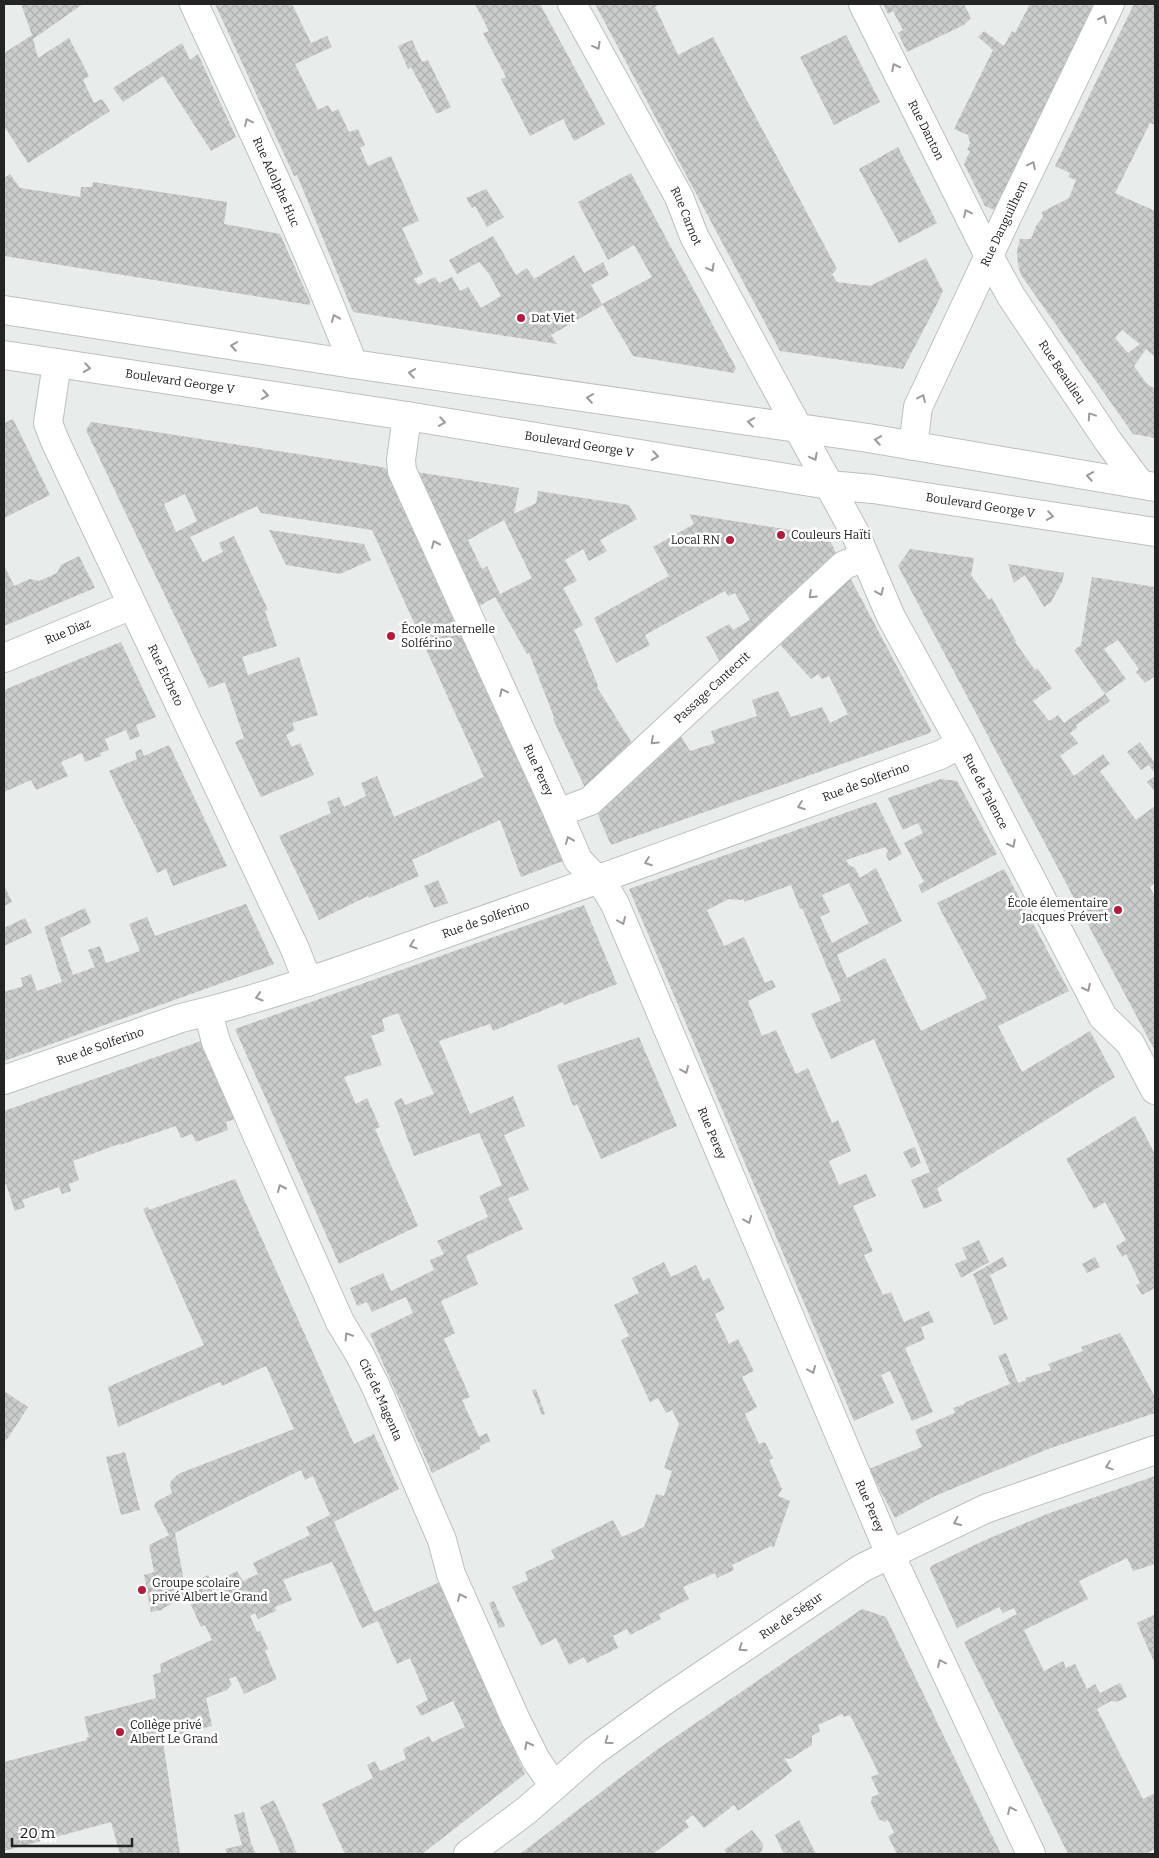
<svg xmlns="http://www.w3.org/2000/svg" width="1159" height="1858" font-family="Bitter,serif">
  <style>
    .building { fill: url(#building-cross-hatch); fill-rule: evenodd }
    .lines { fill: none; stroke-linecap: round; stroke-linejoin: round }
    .street-casing { stroke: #bdc0be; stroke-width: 30 }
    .secondary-casing { stroke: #bdc0be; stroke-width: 30 }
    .primary-casing { stroke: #bdc0be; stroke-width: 30 }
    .street { stroke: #fff; stroke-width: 28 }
    .secondary { stroke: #fff; stroke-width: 28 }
    .primary { stroke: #fff; stroke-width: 28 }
    .oneway { stroke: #9c9c9c }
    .poi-dot { fill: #b01c3c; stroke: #fff; stroke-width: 2 }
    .labels { text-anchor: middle; stroke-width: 5; stroke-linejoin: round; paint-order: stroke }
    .street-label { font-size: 12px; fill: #232423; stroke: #fff }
    .poi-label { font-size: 12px; fill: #232423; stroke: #fff; text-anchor: start }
  </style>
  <defs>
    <pattern id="building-cross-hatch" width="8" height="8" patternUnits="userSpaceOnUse" patternTransform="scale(1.25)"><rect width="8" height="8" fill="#cacdcc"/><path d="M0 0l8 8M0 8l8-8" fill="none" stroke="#adb0af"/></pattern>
  </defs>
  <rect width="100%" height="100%" fill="#e8ecea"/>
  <path class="building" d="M21,4H83L33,39L38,58L69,38L89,76L83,80L94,103L102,99L110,111L28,163L4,126V53L32,35Z
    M215,4H292L311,43L327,36L332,47L295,64L318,110L328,105L332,112L338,109L349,132L358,129L365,145L360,148L368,166L391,156L419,221L402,228L423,274L414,279L418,285L435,277L439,283L452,277L460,291L468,287L481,308L501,296L489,274L479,262L457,274L449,260L493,236L516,275L527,268L534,279L574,255L584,273L603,262L609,275L591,285L602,304L652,277L634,245L608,260L578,202L631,173L736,368L734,373L633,356L603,305L551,335L557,344L353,312L297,175L294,176Z
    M475,4H540L605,124L574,141L563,119L530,136L501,79L506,77L483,33L489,31Z
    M595,4H660L655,7L678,55L713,37L837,269L832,274L837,282L870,286L926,258L943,291L934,310L903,369L780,351Z
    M883,4H964L971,18L964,25L907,52L898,33L903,30L893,11L888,14Z
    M1030,4H1095L995,210L985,206L964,164L970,151L967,150L970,143L968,135L954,129L993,50L978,37L984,31L1004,46L1012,31L1015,33Z
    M1134,4H1155V125L1150,123L1115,193L1155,211V357L1146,349L1134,366L1146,383L1155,389V438L1133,434L1021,275L1018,265L1017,251L1020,239H1031L1036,226L1043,217L1042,212L1069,198L1076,180L1068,177L1070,173L1055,166ZM1122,330L1140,344L1128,353L1115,338Z
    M846,35L880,102L834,125L800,57Z
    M412,40L422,62L428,60L451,107L439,113H436L411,67L408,69L398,46Z
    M182,43L190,60L198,54L236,137L211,151L163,76L123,102L113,88Z
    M898,147L937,223L899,243L859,169Z
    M10,174L20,188L80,197L81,187H92L93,182L227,202L224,224L280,234L310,301V305L4,256V178Z
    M486,189L504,217L487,227L475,206L472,208L466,198Z
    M13,419L50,495L4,518V423Z
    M91,422L382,467L389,470L564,859L563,861L521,877L500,820L412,860L419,876L369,898L368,896L319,920L279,836L331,813L327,802L339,797L344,807L366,796L361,783L377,776L394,817L484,777L372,530L261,513L257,506L190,537L203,562L223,552L219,543L234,536L268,610L265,611L277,646L242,657L248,675L299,657L318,715L292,723L295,730L286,735L292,747L300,743L314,775L261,797L235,742L244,738L225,682L209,688L86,430ZM185,494L197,521L176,532L164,504Z
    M416,472L519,488L514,514L536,503L538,491L629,505L637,519L600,540L607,551L589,561L583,549L565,560L577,581L563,588L583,625L574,630L581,644L598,686L597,687L635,748L587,792L553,719L554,717L529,653L527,654L495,597L476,608ZM504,520L532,578L500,594L487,566L482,569L468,540Z
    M689,514L828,536L838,557L722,665L706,637L729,624L733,630L750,620L735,593L728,596L725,591L645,635L650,645L616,663L594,618L669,576L653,547L694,524Z
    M269,530L364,544L371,560L340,574L286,565Z
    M910,549L974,558L971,575L989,600L992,598L1016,641L1015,642L1035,670L1037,668L1052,688L1033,701L1049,721L1058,715L1064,723L1105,694L1110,701L1076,725L1077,728L1070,733L1078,743L1060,756L1074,776L1103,754L1110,764L1100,771L1136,820L1155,806V883L1150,887L1155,897V1051L898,566Z
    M79,556L95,588L4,626V565L14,586L30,579L39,581L57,573L61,565Z
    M1008,564L1064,573L1062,582L1051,602L1044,607L1025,575L1014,583Z
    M848,574L931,730L930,733L611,845L595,808L678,731L690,751L715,743L711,731L757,716L752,700L778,691L791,717L822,707L830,723L848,714L829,676L822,679L818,674L811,679L776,640Z
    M1092,577L1155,587V676L1145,683L1136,672L1139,669L1118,640L1104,649L1126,679L1105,694L1074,650L1081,645Z
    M121,642L156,717L136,725L140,736L130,740L126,730L105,739L109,750L100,753L101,756L85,762L82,753L61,762L68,776L36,790L31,780L4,792V690Z
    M1140,742L1155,763V774L1149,765L1141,770L1127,752Z
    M169,745L227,866L173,886L166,869L157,873L135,824H134L109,771L137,759L135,752L141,749L144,756Z
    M1155,776V792L1147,782Z
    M941,779L957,781L997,854L922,893L918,885L924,882L904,843L923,833L918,823L903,830L888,798Z
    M876,802L902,854L889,861L886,855L888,851L885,847L846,860L849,865L855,868L860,878L876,868L902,921L837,955L847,978L885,958L921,1031L987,998L937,903L1004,869L1069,991L998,1026L1022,1072L1090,1031L1115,1077L937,1188L942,1201L924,1209L911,1180L930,1172L874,1039L831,1059L811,1014L841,1001L802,908L800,909L791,885L744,902V899L740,900L729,899L707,910L724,946L744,937L765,983L772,980L776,987L748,1001L762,1036L776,1030L796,1074L808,1068L832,1123L838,1120L851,1151L829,1161L839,1185L866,1174L876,1196L853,1206L873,1251L864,1255L883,1295L891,1292L904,1322L929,1311L934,1322L921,1327L925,1339L905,1348L933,1412L912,1421L890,1371L881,1375L894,1403L854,1421L629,889ZM849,883L869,923L832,943L820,917L830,912L822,895Z
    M438,880L448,903L434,908L424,886Z
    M4,885L12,902L4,906Z
    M246,904L274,964L272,965L4,1061V992L23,986L21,978L31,974L37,991L62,982L44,927L85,908L91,923L60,938L73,975L95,967L88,950L100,946L106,963L140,951L129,924L147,917L155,936Z
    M584,905L617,984L564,1005L563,1002L493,1031L490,1024L439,1041L470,1114L513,1096L525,1126L504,1135L529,1190L508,1198L523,1229L466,1256L478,1284L441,1301L455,1333L444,1339L470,1397L462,1400L479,1437L487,1433L490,1441L480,1446V1449L432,1473L370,1334L413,1313L406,1297L372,1312L367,1302L357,1306L350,1288L383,1273L391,1291L434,1270L430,1260L444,1254L437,1241L488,1217L479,1196L502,1185L479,1133L414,1156L394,1102L402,1098L405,1105L434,1094L398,1013L382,1019L385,1031L371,1036L382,1065L344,1077L356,1104L367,1098L380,1127L375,1129L418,1226L339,1264L235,1029Z
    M25,918L32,933L4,946V928Z
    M639,1037L677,1126L601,1159L577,1104L573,1106L557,1065Z
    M201,1041L235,1119L226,1122L228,1130L196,1142L192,1134L181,1138L176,1126L120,1145L119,1144L73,1161L79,1180L69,1184L71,1191L62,1194L59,1187L22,1200L25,1207L15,1211L6,1184L4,1185V1111Z
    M1135,1116L1155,1154V1288L1142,1295L1136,1285L1140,1283L1126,1254L1122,1257L1116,1246L1126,1240L1105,1202L1094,1209L1066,1159Z
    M915,1147L921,1163L911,1168L903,1152Z
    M235,1179L354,1444L374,1434L399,1489L334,1522L374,1612L440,1582L525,1774L422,1854H345L322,1804L373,1778L367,1765L375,1761L380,1771L406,1759L403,1749L429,1736L432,1742L465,1727L453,1701L421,1716L416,1706L428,1700L410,1658L397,1664L378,1621L362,1628L332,1562L283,1580L292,1600L275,1607L276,1611L258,1619L255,1613L250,1616L257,1632L260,1631L268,1649L265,1651L277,1679L244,1694L236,1676L229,1679L232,1684L227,1690L206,1698L212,1726L177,1735L175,1723L161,1728L180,1854H120L111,1822L4,1851V1762L87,1740L86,1738L89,1737L84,1717L156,1698L153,1675L161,1672L160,1664L212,1640L205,1625L201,1627L187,1596L162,1609V1610L151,1612L144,1575L154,1572L149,1545L169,1535L154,1506L156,1502L172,1493L170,1486L171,1481L178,1474L294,1429L266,1366L222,1386L220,1382L118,1427L108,1387L204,1345L143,1209L148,1207L149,1210ZM301,1470L305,1480L313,1476L330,1515L306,1527L310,1535L253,1563L258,1574L243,1581L237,1571L212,1584L208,1575L185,1587L175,1533Z
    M979,1240L989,1262L961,1278L955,1264L967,1259L962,1248Z
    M1003,1257L1007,1266L990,1275L1008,1319L994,1325L973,1274Z
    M1095,1257L1100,1267L1087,1273L1082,1264Z
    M664,1262L671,1277L696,1265L703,1281L709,1278L725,1309L715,1314L729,1344L738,1339L754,1371L742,1377L757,1407L745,1414L759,1444L765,1442L773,1458L769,1460L782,1489L778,1496L790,1501L774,1547L771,1546L732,1565L734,1570L717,1578L715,1573L683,1587L689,1599L659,1614L661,1619L630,1635L627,1629L613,1636L618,1648L587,1663L584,1657L569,1665L556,1638L541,1646L512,1587L528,1580L525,1572L555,1558L551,1550L613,1520L622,1537L644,1527L656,1494L664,1496L672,1471L664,1468L679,1424L672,1410L666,1413L658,1398L650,1402L621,1340L629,1336L614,1305L639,1293L632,1278Z
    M1120,1333L1155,1397V1413L1048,1449L935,1496L895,1518L869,1469L922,1447L915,1430L955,1413L953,1408L965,1404L964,1403L1010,1384L998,1356L1006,1353L1018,1383L1026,1380L1025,1378L1051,1370L1048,1364L1083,1351L1081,1347Z
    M536,1389L545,1414L542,1415L532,1390Z
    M4,1391L28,1407L8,1438L4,1442Z
    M125,1452L140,1510L121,1515L106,1457Z
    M1155,1476V1564L1133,1571L1127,1558L1079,1581L1088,1599L1024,1630L1044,1671L1063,1661L1066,1668L1075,1664L1087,1689L1095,1684L1100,1693L1120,1683L1127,1697L1117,1702L1111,1701L1097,1709L1143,1799L1155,1793V1849L1145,1854H1068L964,1642L1017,1614L1014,1608L1003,1613L999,1607L957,1628L930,1569L931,1566L983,1541L1047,1514Z
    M494,1601L505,1626L499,1628L489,1603Z
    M862,1609L886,1617L1001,1854L904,1853L897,1854L888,1836L894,1833L888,1820L884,1822L879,1819L871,1803L872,1797L879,1794L871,1777L879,1774L850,1715L844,1717L842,1714L818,1725L820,1731L812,1736V1745L790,1759L784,1758L792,1771L785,1777L738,1811L734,1805L704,1828L693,1815L685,1821L689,1827L653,1854H520L655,1751Z
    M1155,1614V1664L1137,1623Z
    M274,1800L291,1838L297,1854H281L260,1807Z
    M244,1812L251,1843L256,1854H227L225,1849L242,1845L234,1815Z
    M799,1820L816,1854H784L775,1835Z
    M752,1830L763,1844L762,1851L757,1854H727L724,1850Z"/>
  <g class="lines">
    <g class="street-casing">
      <g id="street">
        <path id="s1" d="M194,4C249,123 306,241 353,364"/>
        <path id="s2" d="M572,4L679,197L694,236L855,533L891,617L961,744L1103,1017L1130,1043L1155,1090"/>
        <path id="s3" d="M863,4L989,256L1011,296L1108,441L1140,484"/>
        <path id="s4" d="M57,363L48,423L55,441L295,949L308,982"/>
        <path id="s5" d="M407,416L401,460L402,471L558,813L578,860L606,889L615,904L890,1554L1031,1854"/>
        <path id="s6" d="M913,446L918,407L1008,215L1110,4"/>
        <path id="s7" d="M4,658L132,605"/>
        <path id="s8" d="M558,813L590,801L844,565L865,557"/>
        <path id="s9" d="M208,1012L216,1042L340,1322L360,1355L376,1387L442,1540L451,1574L515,1718L536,1760L554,1786"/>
        <path id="s10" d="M4,1080L181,1018C276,996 367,961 458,929C619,873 780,813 940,755L961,744"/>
      </g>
    </g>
    <g class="secondary-casing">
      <g id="secondary">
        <path id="s11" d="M468,1854L527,1810L593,1752L664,1701L862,1568L985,1509L1155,1450"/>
      </g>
    </g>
    <g class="primary-casing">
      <g id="primary">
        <path d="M4,310L353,364L868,438L1155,487"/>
        <path id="s12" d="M4,355L407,416L829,485L873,489L1155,532"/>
      </g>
    </g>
    <use href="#street" class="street"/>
    <use href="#secondary" class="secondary"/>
    <use href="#primary" class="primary"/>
  </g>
  <defs><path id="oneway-chevron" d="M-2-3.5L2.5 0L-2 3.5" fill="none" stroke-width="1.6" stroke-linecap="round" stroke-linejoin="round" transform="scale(1.25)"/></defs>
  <g class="oneway">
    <use href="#oneway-chevron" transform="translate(1103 19) rotate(-64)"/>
    <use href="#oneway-chevron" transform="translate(597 46) rotate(61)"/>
    <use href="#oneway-chevron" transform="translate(895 67) rotate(-117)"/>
    <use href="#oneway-chevron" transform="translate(248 122) rotate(-115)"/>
    <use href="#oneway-chevron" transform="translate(1032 165) rotate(-64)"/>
    <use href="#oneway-chevron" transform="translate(967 213) rotate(-116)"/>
    <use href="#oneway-chevron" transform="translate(711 268) rotate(61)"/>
    <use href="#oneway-chevron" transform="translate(335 318) rotate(-112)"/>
    <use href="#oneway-chevron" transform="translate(234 346) rotate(-171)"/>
    <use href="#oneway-chevron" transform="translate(87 368) rotate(9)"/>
    <use href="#oneway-chevron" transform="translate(412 373) rotate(-172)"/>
    <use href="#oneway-chevron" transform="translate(265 395) rotate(9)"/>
    <use href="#oneway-chevron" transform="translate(590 398) rotate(-172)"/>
    <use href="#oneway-chevron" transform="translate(922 398) rotate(-65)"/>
    <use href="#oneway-chevron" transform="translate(1091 416) rotate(-124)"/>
    <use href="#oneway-chevron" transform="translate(442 422) rotate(9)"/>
    <use href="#oneway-chevron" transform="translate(751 422) rotate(-172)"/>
    <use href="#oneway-chevron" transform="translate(878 440) rotate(-171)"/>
    <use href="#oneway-chevron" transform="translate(655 456) rotate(9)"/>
    <use href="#oneway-chevron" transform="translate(814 457) rotate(62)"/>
    <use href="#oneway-chevron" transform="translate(1090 476) rotate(-170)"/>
    <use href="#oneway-chevron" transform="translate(1050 516) rotate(9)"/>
    <use href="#oneway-chevron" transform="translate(435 544) rotate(-114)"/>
    <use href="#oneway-chevron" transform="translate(880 592) rotate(67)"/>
    <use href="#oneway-chevron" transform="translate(812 595) rotate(137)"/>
    <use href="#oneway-chevron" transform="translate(503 692) rotate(-115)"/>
    <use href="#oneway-chevron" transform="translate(654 741) rotate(137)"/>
    <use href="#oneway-chevron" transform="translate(801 806) rotate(160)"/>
    <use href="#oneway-chevron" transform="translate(569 840) rotate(-112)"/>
    <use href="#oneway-chevron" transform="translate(1012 844) rotate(63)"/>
    <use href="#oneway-chevron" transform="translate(648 862) rotate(160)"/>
    <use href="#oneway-chevron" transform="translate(622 921) rotate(67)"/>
    <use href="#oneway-chevron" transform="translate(413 945) rotate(161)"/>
    <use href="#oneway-chevron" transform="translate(1087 988) rotate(63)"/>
    <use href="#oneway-chevron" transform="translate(259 997) rotate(163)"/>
    <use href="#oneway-chevron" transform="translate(685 1070) rotate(67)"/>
    <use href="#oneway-chevron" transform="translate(281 1188) rotate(-114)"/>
    <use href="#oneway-chevron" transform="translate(748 1220) rotate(67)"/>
    <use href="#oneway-chevron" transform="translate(348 1336) rotate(-122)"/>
    <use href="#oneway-chevron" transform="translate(812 1370) rotate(67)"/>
    <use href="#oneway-chevron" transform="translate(1109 1466) rotate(161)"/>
    <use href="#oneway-chevron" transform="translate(957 1522) rotate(155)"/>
    <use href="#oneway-chevron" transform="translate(461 1597) rotate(-114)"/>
    <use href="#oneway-chevron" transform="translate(742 1648) rotate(146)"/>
    <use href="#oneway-chevron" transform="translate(941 1663) rotate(-115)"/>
    <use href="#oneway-chevron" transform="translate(608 1741) rotate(144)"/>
    <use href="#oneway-chevron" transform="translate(528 1745) rotate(-117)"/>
    <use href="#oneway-chevron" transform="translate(1011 1810) rotate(-115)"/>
  </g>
  <g class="poi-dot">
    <circle cx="521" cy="318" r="5"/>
    <circle cx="781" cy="535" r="5"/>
    <circle cx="730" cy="540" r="5"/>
    <circle cx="391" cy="636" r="5"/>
    <circle cx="1118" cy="910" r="5"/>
    <circle cx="142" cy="1590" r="5"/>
    <circle cx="120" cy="1732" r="5"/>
  </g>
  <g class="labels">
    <g class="street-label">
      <text dy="4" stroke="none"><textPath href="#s3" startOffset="141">Rue Danton</textPath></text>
      <text dy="4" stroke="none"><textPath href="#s1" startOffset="196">Rue Adolphe Huc</textPath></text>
      <text dy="4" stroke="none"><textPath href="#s2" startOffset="241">Rue Carnot</textPath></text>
      <text dy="4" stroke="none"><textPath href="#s6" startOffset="242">Rue Danguilhem</textPath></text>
      <text dy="4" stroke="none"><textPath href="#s3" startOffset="419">Rue Beaulieu</textPath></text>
      <text dy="4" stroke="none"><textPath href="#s12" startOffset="178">Boulevard George V</textPath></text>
      <text dy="4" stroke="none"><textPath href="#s12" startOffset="582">Boulevard George V</textPath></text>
      <text dy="4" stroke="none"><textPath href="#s12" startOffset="988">Boulevard George V</textPath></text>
      <text dy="4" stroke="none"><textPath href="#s7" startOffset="69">Rue Diaz</textPath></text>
      <text dy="4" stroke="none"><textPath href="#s4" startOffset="339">Rue Etcheto</textPath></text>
      <text dy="4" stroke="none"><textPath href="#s8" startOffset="201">Passage Cantecrit</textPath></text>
      <text dy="4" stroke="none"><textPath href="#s5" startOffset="384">Rue Perey</textPath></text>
      <text dy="4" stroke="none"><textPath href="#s10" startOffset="912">Rue de Solferino</textPath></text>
      <text dy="4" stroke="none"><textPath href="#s2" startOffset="890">Rue de Talence</textPath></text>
      <text dy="4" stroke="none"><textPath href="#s10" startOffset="508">Rue de Solferino</textPath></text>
      <text dy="4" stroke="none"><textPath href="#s10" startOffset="102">Rue de Solferino</textPath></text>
      <text dy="4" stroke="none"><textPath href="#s5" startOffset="789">Rue Perey</textPath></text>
      <text dy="4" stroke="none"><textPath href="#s9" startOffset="425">Cité de Magenta</textPath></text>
      <text dy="4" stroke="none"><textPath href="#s5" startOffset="1194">Rue Perey</textPath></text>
      <text dy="4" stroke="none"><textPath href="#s11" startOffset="402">Rue de Ségur</textPath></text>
    </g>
    <g class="poi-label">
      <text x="531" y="322">Dat Viet</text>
      <text x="791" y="539">Couleurs Haïti</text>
      <text x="720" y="544" text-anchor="end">Local RN</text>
      <text x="401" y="633">École maternelle<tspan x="401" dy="14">Solférino</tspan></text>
      <text x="1108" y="907" text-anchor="end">École élementaire<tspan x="1108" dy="14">Jacques Prévert</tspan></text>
      <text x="152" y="1587">Groupe scolaire<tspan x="152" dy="14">privé Albert le Grand</tspan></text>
      <text x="130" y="1729">Collège privé<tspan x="130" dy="14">Albert Le Grand</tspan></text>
    </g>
  </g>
  <rect width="1159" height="1858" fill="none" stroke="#232423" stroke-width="10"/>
  <path d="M12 1838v8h120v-8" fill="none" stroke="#232423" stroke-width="2.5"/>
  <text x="20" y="1838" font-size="15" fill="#232423" stroke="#ffffff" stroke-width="4" paint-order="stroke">20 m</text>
</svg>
